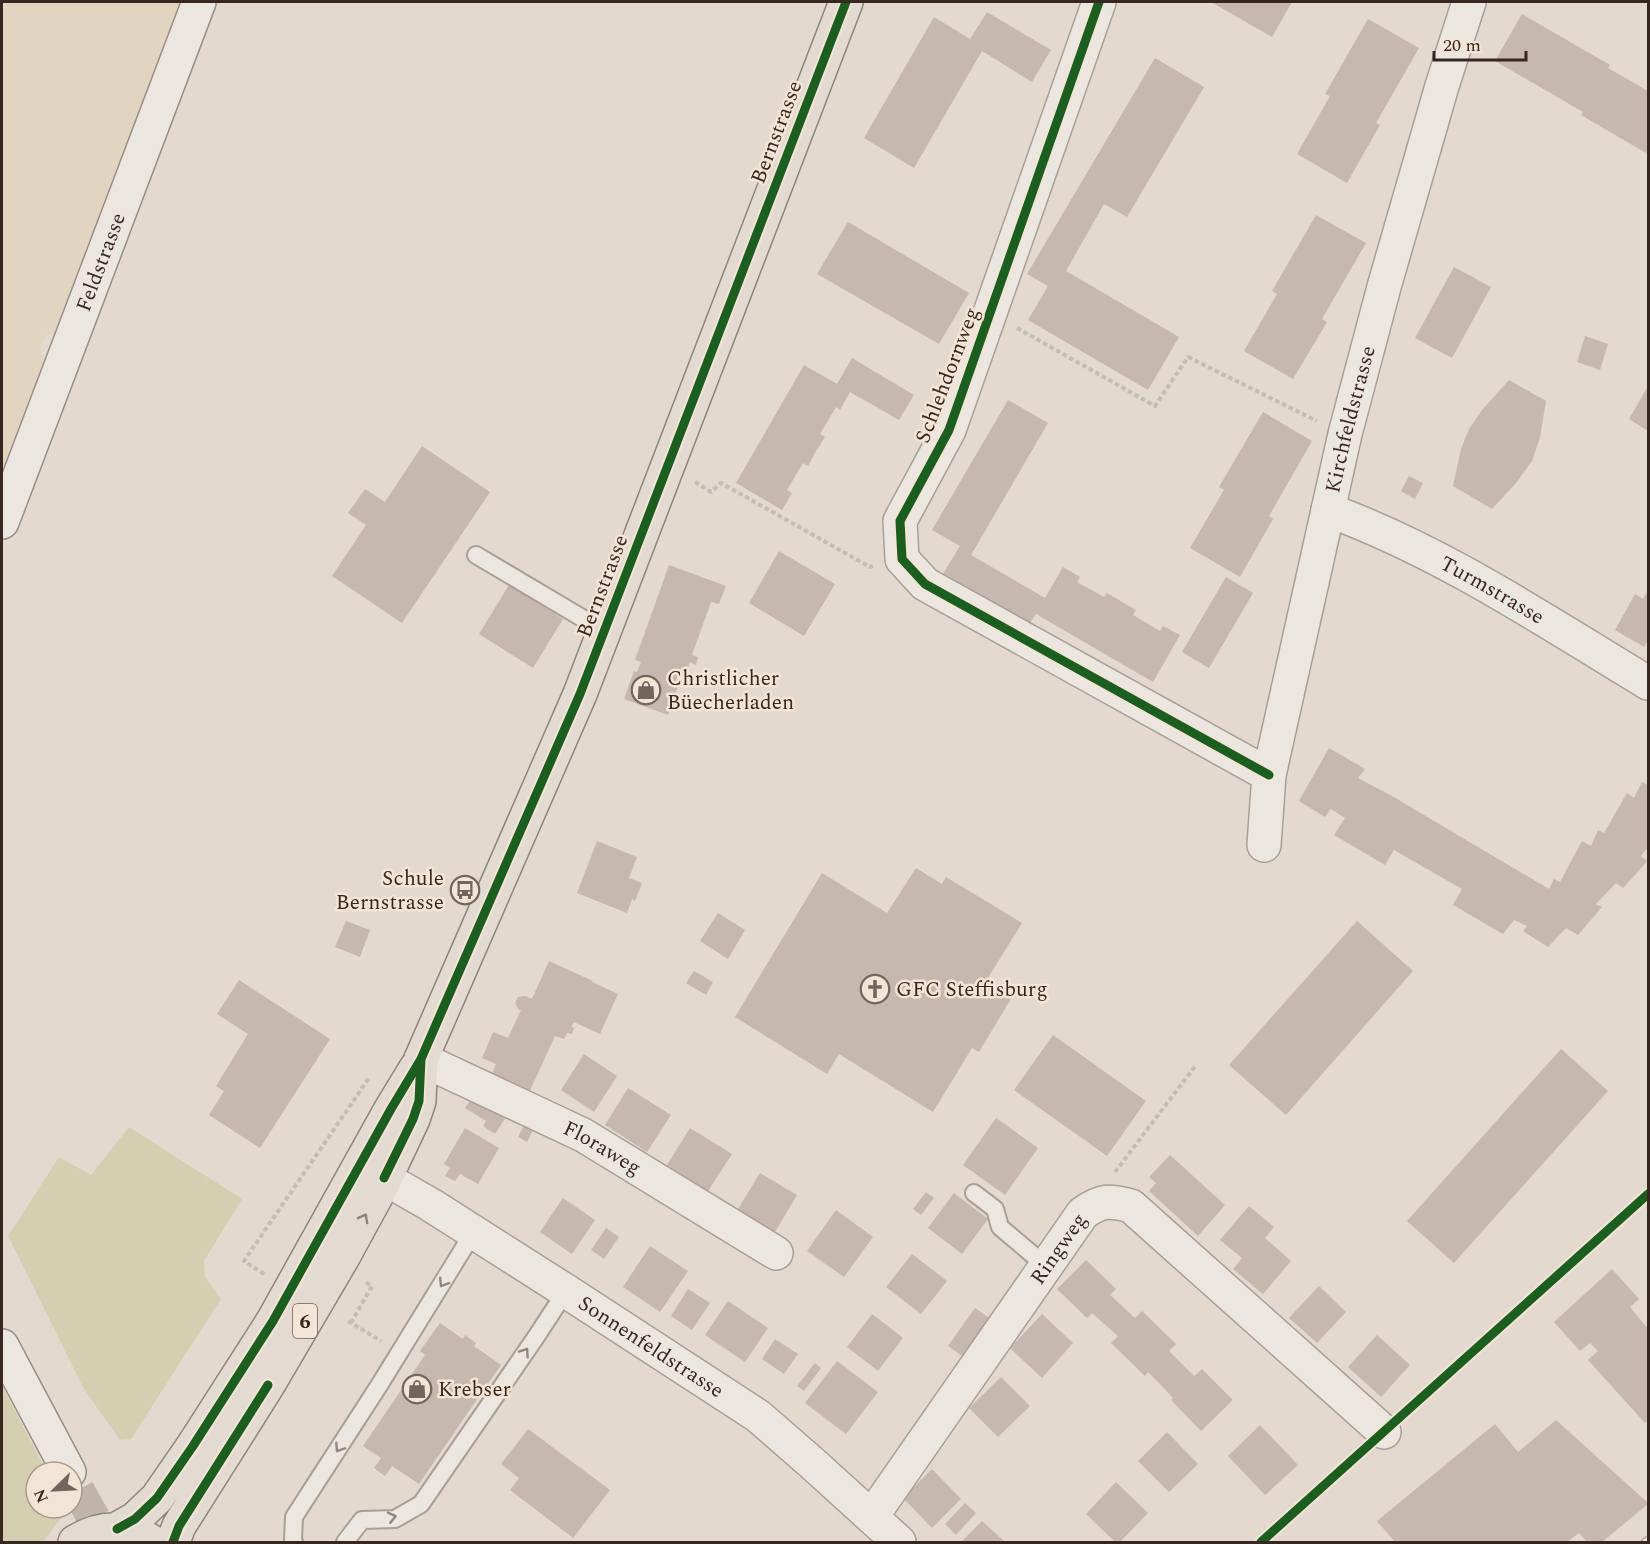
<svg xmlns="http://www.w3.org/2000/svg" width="1650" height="1544" font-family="Spectral,serif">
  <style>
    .farmland { fill: #e2d5c0 }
    .green { fill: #d5cfb2 }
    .building { fill: #c6b7af }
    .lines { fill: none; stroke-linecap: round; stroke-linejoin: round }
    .secondary-tunnel { stroke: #c1b5ab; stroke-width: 33; stroke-dasharray: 33 16; stroke-linecap: butt }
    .lane-casing { stroke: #a99f97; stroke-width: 20 }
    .street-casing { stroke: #a99f97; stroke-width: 36 }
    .secondary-casing { stroke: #988e87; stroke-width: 36 }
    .primary-casing { stroke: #8e857e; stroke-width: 36 }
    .path { stroke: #c4bdb6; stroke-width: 4; stroke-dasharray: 4.5 3; stroke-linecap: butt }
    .lane { stroke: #ece6e0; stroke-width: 16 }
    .street { stroke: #ece6e0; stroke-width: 33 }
    .secondary { stroke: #ece6e0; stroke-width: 33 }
    .primary { stroke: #e3dbd2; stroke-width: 33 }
    .rail-casing { stroke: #aba5a0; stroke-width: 7 }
    .rail { stroke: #f3e5d5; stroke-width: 4.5; stroke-dasharray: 14; stroke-linecap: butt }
    .cycleway-casing { stroke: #f3e5d5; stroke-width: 13 }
    .cycleway { stroke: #1b5e20; stroke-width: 9 }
    .oneway { stroke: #8d8179 }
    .oneway2 { stroke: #928680 }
    .labels { text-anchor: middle; stroke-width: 5; stroke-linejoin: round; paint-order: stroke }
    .shield { fill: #f3e5d5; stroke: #6f6056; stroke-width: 1.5 }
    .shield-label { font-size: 20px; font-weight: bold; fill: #372720 }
    .street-label { font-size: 21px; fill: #372720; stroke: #f3e5d5 }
    .poi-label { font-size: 21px; fill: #372720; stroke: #f3e5d5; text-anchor: start }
  </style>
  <rect width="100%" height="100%" fill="#e3d9ce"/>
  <path class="farmland" d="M2,2H182L56,333L45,336L40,348L45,360L2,475Z"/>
  <path class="green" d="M129,1127L242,1199L204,1261L205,1277L221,1299L131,1439L120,1440L84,1389L8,1236L59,1157L91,1175Z
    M2,1386L47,1472H36V1508H66L67,1510L43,1542H2Z"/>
  <path class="building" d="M1211,2H1292L1272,37Z
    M987,12L1051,50L1032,82L982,51L914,168L864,138L934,17L970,39Z
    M1522,14L1610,65L1608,68L1648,91V148L1646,153L1581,115L1583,112L1495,61Z
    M1368,19L1419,48L1376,123L1380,125L1347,183L1297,154L1330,96L1325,94Z
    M1155,58L1204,87L1127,217L1104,204L1066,271L1179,337L1148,390L1028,320L1048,286L1027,274Z
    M1316,215L1366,243L1322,319L1327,322L1293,379L1244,351L1277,294L1272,291Z
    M848,222L969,293L939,344L817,274Z
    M1454,267L1491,287L1452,358L1415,338Z
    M1585,336L1608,344L1600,370L1577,362Z
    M852,358L914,395L899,420L850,392L840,410L836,407L820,434L825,437L816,451L808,466L803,463L787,490L792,493L782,510L736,483L804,365L837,384Z
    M1509,380L1546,401L1540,437L1532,461L1516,483L1492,509L1453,486L1461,449L1469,429L1482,410Z
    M1648,386V431L1629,419Z
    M1008,400L1048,423L971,555L1045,598L1063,567L1080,577L1077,582L1104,597L1107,593L1136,610L1133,615L1160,631L1163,626L1180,635L1153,682L1036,614L1029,624L943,574L960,546L932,530Z
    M1263,412L1312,441L1269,516L1273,519L1240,577L1190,548L1224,490L1219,487Z
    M422,446L490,492L402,623L332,576L366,525L348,513L365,489L385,502Z
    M1409,476L1423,483L1415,499L1401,491Z
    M779,551L835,584L804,636L749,603Z
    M669,565L726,586L719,604L711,602L692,655L698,657L696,665L690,662L685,678L678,675L674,685L678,686L668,715L624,699L634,671L637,672L641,662L635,660Z
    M1226,577L1253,593L1209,668L1182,652Z
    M509,585L563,619L533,668L479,634Z
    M1648,590V640L1644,647L1615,630L1635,594L1643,599Z
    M1329,748L1365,769L1358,778L1392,796L1549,889L1554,879L1560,882L1582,841L1591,846L1598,830L1604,833L1627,793L1634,798L1642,782L1648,785V847L1641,856L1647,861L1636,874L1623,888L1616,883L1596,904L1602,907L1578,935L1566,928L1548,947L1523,931L1527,926L1514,920L1503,934L1453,905L1462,889L1394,850L1385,865L1334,835L1345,818L1331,809L1325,817L1299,801Z
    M597,841L637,857L629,878L642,883L635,901L632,899L627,913L577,893Z
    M916,868L942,884L946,877L1022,923L986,981L1012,997L979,1052L972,1048L933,1112L839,1054L827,1074L735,1017L822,873L887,913Z
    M718,913L745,930L728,959L700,941Z
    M346,921L370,930L360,957L335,947Z
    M1357,921L1413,971L1286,1115L1229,1065Z
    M549,961L593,981L592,982L618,994L600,1034L574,1022L571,1027L574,1028L572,1034L567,1033L564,1039L555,1036L527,1097L489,1081L496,1064L482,1058L493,1032L508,1038L521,1010H519L515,1003L518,997L525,996L532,999Z
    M694,971L713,982L706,995L686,983Z
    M239,980L330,1039L260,1148L209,1115L224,1091L216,1086L248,1034L217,1014Z
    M1053,1035L1146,1101L1107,1156L1014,1090Z
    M1561,1049L1608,1091L1454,1263L1407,1221Z
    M584,1054L617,1076L594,1112L561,1090Z
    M628,1088L671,1115L647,1152L605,1125Z
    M472,1098L508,1114L495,1134L483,1126L486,1121L465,1108Z
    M996,1118L1038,1148L1005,1195L963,1165Z
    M527,1119L536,1124L527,1142L518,1137Z
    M465,1128L499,1148L478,1184L460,1174L455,1181L445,1176L450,1168L444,1164Z
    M690,1128L732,1154L708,1191L667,1165Z
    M1170,1155L1225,1205L1198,1236L1149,1191L1156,1183L1149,1177Z
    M760,1173L797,1195L775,1232L738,1209Z
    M926,1192L934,1198L921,1215L913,1209Z
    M954,1193L988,1219L962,1254L928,1228Z
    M563,1198L595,1220L572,1254L540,1232Z
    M1249,1206L1274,1227L1265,1238L1291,1261L1263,1294L1233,1269L1242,1258L1220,1240Z
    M836,1210L873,1237L844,1277L807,1251Z
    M606,1228L619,1237L604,1259L591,1250Z
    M650,1246L688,1271L660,1312L623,1287Z
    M912,1254L947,1281L921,1314L886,1287Z
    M1086,1260L1116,1289L1110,1295L1135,1318L1142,1311L1176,1344L1169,1351L1194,1376L1202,1369L1233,1400L1201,1431L1171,1400L1173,1398L1161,1385L1148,1372L1145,1376L1111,1343L1118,1336L1092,1313L1087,1318L1057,1289Z
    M1612,1269L1639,1299L1630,1307L1648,1329V1420L1645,1423L1588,1360L1598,1351L1590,1343L1580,1351L1554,1322Z
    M1319,1286L1346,1312L1317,1343L1289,1318Z
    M688,1289L710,1303L692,1330L671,1316Z
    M728,1301L768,1328L745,1362L705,1335Z
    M975,1308L995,1322L968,1360L948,1346Z
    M872,1314L903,1338L878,1371L847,1347Z
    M1042,1314L1073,1343L1042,1378L1010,1348Z
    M440,1323L463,1339L465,1335L476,1343L474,1346L501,1365L485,1388L489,1391L486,1395L482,1392L419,1484L392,1466L385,1476L374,1468L381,1458L363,1446L425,1355L420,1351Z
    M1377,1335L1410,1365L1381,1397L1348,1367Z
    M775,1339L798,1354L784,1374L762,1359Z
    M837,1361L878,1392L846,1434L805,1403Z
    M815,1363L821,1368L804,1391L797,1386Z
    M1001,1377L1030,1406L998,1437L969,1408Z
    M1556,1420L1648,1503V1504L1602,1542H1587L1579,1533L1567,1542H1395L1377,1521L1495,1424L1518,1452Z
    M1260,1425L1298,1465L1265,1495L1228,1456Z
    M528,1429L610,1490L573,1538L510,1490L519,1478L501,1464Z
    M1167,1432L1198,1464L1169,1492L1138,1461Z
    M932,1469L961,1499L932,1528L903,1498Z
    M1116,1482L1148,1513L1120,1542H1115L1086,1514Z
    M965,1503L976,1513L956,1535L945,1524Z
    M982,1521L1005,1542H961Z"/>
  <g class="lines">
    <path class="secondary-tunnel" d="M78,1490L107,1542"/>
    <g class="lane-casing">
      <path id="lane" d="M476,555L604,631
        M974,1193L995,1209L1000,1227L1046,1266
        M294,1542L293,1540L294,1517L380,1384L473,1233
        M345,1542L362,1520L395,1519L421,1504L536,1337L566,1291"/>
    </g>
    <g class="street-casing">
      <g id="street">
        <path d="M1099,2L949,430L900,521L902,559L925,584L1269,775"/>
        <path id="s1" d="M1328,510C1443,552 1545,621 1648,683"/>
        <path id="s2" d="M1264,845L1269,775L1345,434L1384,287L1442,86L1469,2"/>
        <path id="s3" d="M421,1059L583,1135L776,1253"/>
        <path id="s4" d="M384,1178L431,1205L566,1291L758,1416L812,1463L899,1542"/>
        <path id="s5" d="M872,1516L1083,1213C1102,1200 1109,1200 1131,1206L1384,1432"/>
      </g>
    </g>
    <g class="secondary-casing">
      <g id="secondary">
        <path id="s6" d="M2,522L199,2"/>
        <path d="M2,1346L69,1472"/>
      </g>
    </g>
    <g class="primary-casing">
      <path id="primary" d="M117,1529L135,1519L157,1498L193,1446L273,1321L391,1109L416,1068
        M75,1542C100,1526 128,1525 152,1542
        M173,1542L179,1526L268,1385L343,1257L379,1191L413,1119L419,1101L421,1059L580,694L846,2"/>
    </g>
    <path class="path" d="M1017,328L1155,406L1188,357L1317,421
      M695,482L711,492L721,483L870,567L873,566
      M1115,1172L1196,1065
      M264,1274L244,1261L369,1078
      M348,1321L381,1341
      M351,1323L372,1286L365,1282"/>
    <use href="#lane" class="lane"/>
    <use href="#street" class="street"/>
    <use href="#secondary" class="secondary"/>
    <use href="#primary" class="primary"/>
    <g class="rail-casing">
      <path id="rail" d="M1644,1542L1648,1539"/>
    </g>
    <use href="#rail" class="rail"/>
    <g class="cycleway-casing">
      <path id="cycleway" d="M1099,2L949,430L900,521L902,559L925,584L1269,775
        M384,1178L413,1119L419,1101L421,1059L580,694L846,2
        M117,1529L135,1519L157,1498L193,1446L273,1321L391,1109L421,1059
        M173,1542L179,1526L268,1385
        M1261,1542L1648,1194"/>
    </g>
    <use href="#cycleway" class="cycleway"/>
  </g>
  <defs><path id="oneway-chevron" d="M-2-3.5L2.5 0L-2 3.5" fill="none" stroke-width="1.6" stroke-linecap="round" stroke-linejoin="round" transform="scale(1.5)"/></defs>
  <use class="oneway" href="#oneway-chevron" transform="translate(364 1218) rotate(-62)"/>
  <g class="oneway2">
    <use href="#oneway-chevron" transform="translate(443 1283) rotate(122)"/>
    <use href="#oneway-chevron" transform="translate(525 1352) rotate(-56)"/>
    <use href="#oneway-chevron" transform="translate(339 1448) rotate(123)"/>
    <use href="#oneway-chevron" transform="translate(392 1517) rotate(-13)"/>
  </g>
  <defs>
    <g id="shop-ring" transform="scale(1.5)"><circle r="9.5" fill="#f3e5d5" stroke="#73655d" stroke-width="1.5"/><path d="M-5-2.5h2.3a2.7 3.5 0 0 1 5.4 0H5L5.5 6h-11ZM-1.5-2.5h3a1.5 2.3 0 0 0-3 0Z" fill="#73655d"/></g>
    <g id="bus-ring" transform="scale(1.5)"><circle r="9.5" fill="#f3e5d5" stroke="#73655d" stroke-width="1.5"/><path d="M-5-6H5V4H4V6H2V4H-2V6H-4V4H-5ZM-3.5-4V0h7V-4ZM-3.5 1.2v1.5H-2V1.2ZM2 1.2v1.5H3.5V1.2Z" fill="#73655d"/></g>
    <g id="church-ring" transform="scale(1.5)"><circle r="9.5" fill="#f3e5d5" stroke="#73655d" stroke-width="1.5"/><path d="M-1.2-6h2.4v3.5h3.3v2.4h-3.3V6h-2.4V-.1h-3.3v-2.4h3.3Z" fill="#73655d"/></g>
  </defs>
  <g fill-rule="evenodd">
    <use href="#shop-ring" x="646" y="690"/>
    <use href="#bus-ring" x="465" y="890"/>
    <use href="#church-ring" x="875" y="989"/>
    <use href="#shop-ring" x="417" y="1389"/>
  </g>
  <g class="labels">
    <rect class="shield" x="293" y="1304" width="24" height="34" rx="4.5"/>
    <g class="shield-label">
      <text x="305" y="1328">6</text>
    </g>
    <g class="street-label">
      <text transform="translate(776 132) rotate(-69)" y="7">Bernstrasse</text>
      <text dy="7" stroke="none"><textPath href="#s6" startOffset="278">Feldstrasse</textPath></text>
      <text transform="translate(947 375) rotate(-69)" y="7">Schlehdornweg</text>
      <text dy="7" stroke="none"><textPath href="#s2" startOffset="435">Kirchfeldstrasse</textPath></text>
      <text transform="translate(602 586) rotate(-69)" y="7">Bernstrasse</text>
      <text dy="7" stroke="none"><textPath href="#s1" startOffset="183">Turmstrasse</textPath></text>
      <text dy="7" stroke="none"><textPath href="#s3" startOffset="202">Floraweg</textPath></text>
      <text dy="7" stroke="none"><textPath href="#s5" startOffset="326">Ringweg</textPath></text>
      <text dy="7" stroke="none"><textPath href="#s4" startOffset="316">Sonnenfeldstrasse</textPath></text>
    </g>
    <g class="poi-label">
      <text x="667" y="685">Christlicher<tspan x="667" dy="24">Büecherladen</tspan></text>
      <text x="444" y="885" text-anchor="end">Schule<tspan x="444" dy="24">Bernstrasse</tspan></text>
      <text x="896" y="996">GFC Steffisburg</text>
      <text x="438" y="1396">Krebser</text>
    </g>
  </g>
  <rect width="1650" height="1544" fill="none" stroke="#372720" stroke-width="6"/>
  <g transform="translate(54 1490) rotate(246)"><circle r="28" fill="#f3e5d5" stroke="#a8998d" stroke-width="1.5"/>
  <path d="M0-4.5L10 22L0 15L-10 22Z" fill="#73655d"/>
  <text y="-9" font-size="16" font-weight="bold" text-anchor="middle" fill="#372720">N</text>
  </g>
  <path d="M1434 51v9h92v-9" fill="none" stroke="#372720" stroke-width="3"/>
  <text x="1443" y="51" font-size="18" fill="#372720" stroke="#f3e5d5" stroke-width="4.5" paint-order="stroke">20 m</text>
</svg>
